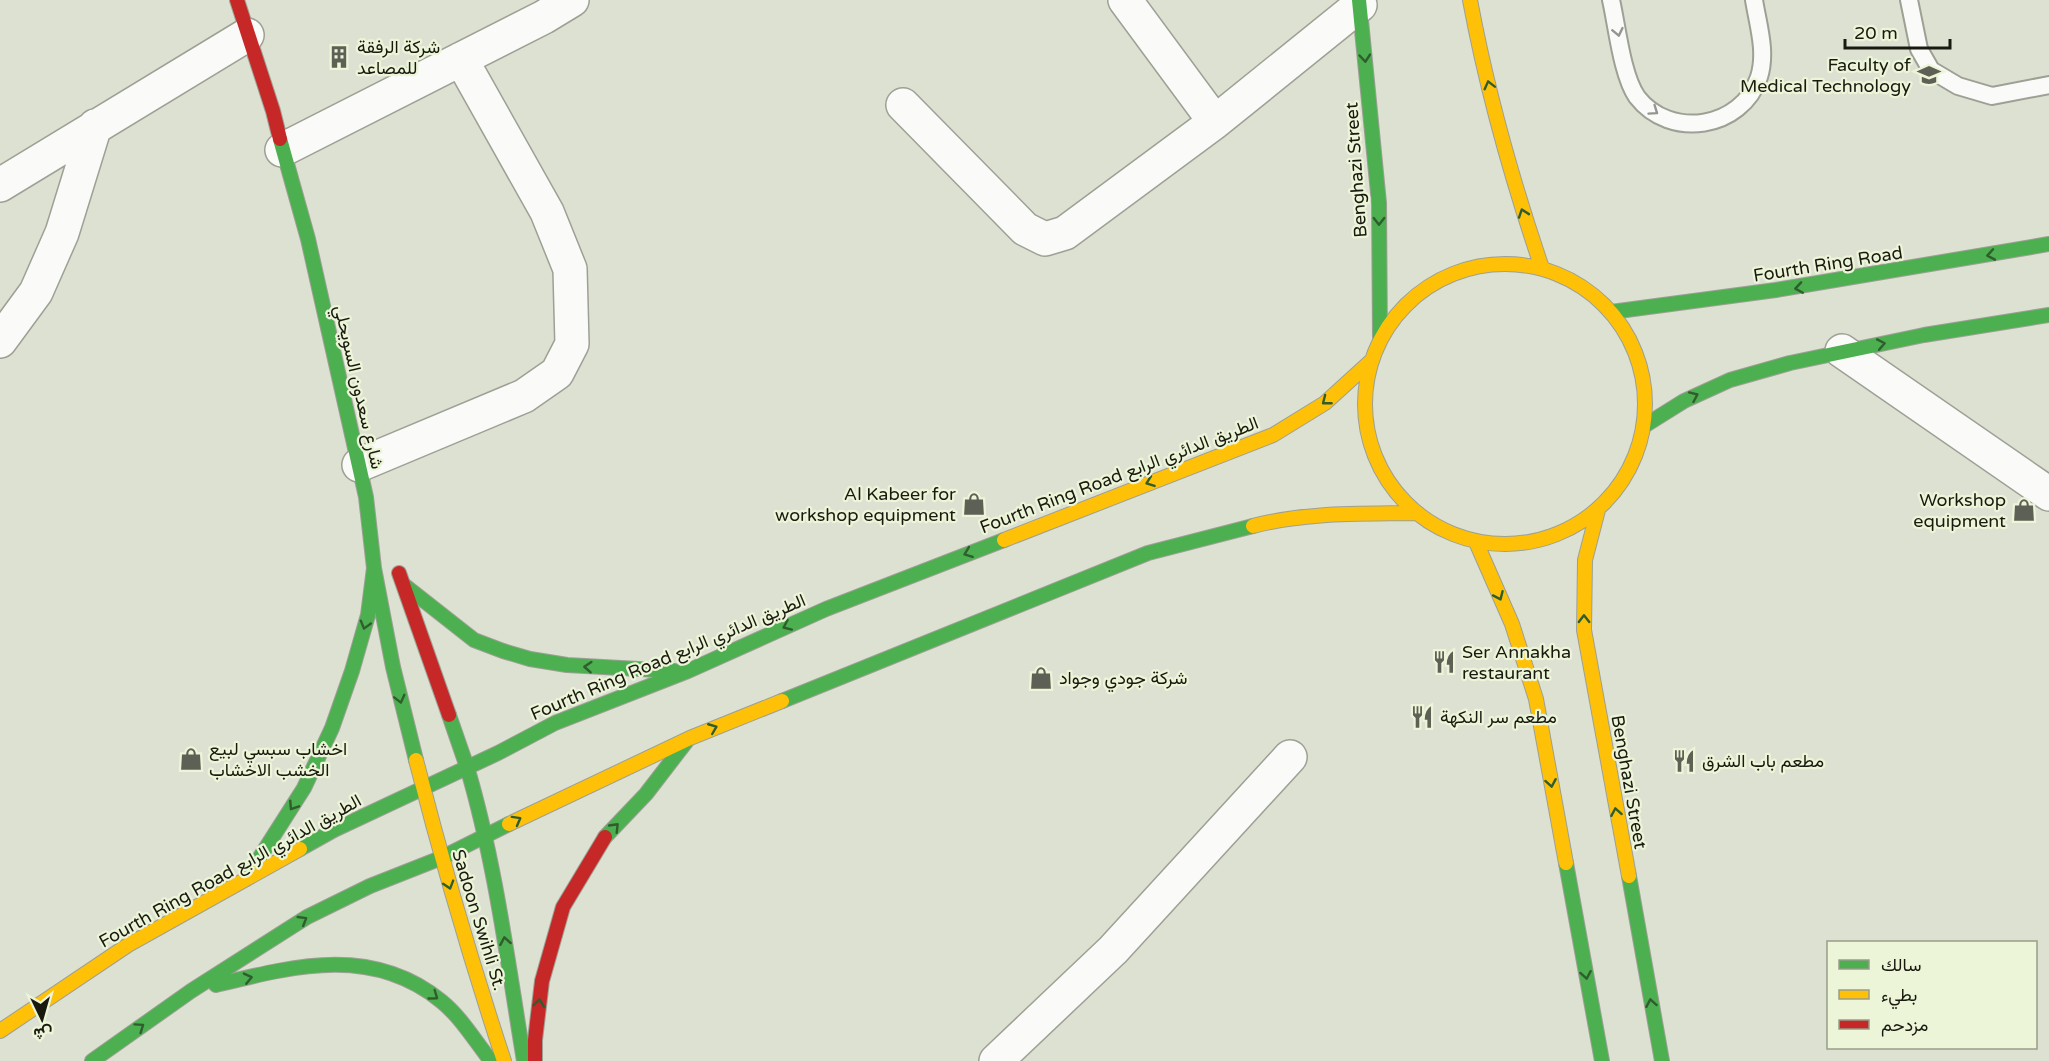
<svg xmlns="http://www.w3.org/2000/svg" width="2049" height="1061" font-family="'Varela Round',Vazirmatn,sans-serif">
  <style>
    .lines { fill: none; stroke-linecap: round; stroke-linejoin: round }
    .lane-casing { stroke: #9da094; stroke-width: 20 }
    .street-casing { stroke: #9da094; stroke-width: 36 }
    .fast-casing { stroke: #9da094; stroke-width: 16 }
    .slow-casing { stroke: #9da094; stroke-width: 16 }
    .jam-casing { stroke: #9da094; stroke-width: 16 }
    .lane { stroke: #fafaf8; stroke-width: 16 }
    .street { stroke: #fafaf8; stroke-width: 33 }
    .fast { stroke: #4caf50; stroke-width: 14 }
    .slow { stroke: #ffc107; stroke-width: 14 }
    .jam { stroke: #c62828; stroke-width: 14 }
    .oneway { stroke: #949590 }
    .oneway2 { stroke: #2f5d2d }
    .labels { text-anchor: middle; stroke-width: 4.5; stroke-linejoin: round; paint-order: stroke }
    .poi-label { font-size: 18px; fill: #181a10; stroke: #edf5d9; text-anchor: start }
    .street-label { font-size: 18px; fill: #181a10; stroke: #edf5d9 }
  </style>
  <rect width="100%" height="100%" fill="#dde1d2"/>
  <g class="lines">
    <g class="lane-casing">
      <path id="lane" d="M1611,0C1617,26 1622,76 1637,97C1670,140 1742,129 1759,77C1767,52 1758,25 1754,0
        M1909,0L1919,49L1931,70L1958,86L1992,96L2049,85"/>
    </g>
    <g class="street-casing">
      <path id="street" d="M1125,0L1215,122
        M903,105L1025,229L1045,239L1065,233L1215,122L1360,5
        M282,150L544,17L572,0
        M0,185L247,35
        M0,341L36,292L62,233L95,126
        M1842,351L2049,494
        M359,465L524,396L557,373L572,344L570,269L547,212L461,59
        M996,1061L1113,950L1290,757"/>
    </g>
    <g class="fast-casing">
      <path id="fast" d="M1359,0L1379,203L1380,337
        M280,139L308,239L366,497L374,568L393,667L416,760
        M1611,312L1776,290L2049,244
        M1644,426L1684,401L1730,380L1790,363L1924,335L2049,315
        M404,585L474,640L503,651L530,659L567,665L675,671
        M782,701L1148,553L1253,526
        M449,715C455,732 461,750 467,767C495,861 508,964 524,1061
        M605,837L646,794L686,742
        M300,849L334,830L498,753L555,723L688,671L826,609L1004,540
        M1566,863L1602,1061
        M1629,876L1662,1061
        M246,879L304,788L332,728L352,671L368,615L374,568
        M216,985C294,966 372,945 441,1001C461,1017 475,1041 491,1061
        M92,1061L191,991L307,917L370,886L441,858L509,824"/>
    </g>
    <g class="slow-casing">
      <path id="slow" d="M1470,0C1487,91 1512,180 1542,268
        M1365 404a140 140 0 1 1 280 0a140 140 0 1 1-280 0Z
        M1598,510L1585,560L1584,630L1629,876
        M1253,526C1306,512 1361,514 1415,513
        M1004,540L1273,435L1325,403L1370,362
        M1476,542L1512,624L1536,699L1566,863
        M416,760C442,861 471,961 504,1061
        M509,824L690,738L782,701
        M0,1031L128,945L300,849"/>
    </g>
    <g class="jam-casing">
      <path id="jam" d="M237,0L273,111L280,139
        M399,573L449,715
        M535,1061V1040L542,981L563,907L605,837"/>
    </g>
    <use href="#lane" class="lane"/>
    <use href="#street" class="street"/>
    <use href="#fast" class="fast"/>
    <use href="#slow" class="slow"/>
    <use href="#jam" class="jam"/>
  </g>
  <defs><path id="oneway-chevron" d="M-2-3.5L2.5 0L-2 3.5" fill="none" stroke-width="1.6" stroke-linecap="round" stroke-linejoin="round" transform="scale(1.5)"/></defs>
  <g class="oneway">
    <use href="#oneway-chevron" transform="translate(1618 32) rotate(78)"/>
    <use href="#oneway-chevron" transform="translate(1654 111) rotate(35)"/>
  </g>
  <g class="oneway2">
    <use href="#oneway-chevron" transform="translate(1365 58) rotate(85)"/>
    <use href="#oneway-chevron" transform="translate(1489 85) rotate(-104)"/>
    <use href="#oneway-chevron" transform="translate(1523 213) rotate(-109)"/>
    <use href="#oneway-chevron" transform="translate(1379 221) rotate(90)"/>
    <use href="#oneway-chevron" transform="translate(1991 255) rotate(170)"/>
    <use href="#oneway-chevron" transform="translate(1799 288) rotate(171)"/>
    <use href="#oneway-chevron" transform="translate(1881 344) rotate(-11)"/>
    <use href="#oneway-chevron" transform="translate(1694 396) rotate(-24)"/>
    <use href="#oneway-chevron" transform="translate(1326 401) rotate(142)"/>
    <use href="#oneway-chevron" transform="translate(1150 482) rotate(160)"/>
    <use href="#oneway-chevron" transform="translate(968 553) rotate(159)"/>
    <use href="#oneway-chevron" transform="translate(1499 596) rotate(66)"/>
    <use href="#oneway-chevron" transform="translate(1584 619) rotate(-91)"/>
    <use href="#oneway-chevron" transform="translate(365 625) rotate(106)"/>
    <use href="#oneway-chevron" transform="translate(787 626) rotate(156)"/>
    <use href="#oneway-chevron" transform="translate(588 667) rotate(-176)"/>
    <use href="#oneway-chevron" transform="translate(400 699) rotate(76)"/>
    <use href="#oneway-chevron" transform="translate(713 728) rotate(-22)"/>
    <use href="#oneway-chevron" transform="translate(1551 783) rotate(80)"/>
    <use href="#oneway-chevron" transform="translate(293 806) rotate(123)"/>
    <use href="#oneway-chevron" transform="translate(1616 812) rotate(-100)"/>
    <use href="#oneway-chevron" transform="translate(517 820) rotate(-29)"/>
    <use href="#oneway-chevron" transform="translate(615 827) rotate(-46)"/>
    <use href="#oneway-chevron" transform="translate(449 885) rotate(73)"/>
    <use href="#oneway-chevron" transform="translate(303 920) rotate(-31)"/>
    <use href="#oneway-chevron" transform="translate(505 941) rotate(-100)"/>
    <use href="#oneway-chevron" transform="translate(1586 975) rotate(80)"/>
    <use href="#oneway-chevron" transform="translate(248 978) rotate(-13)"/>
    <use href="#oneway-chevron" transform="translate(434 996) rotate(36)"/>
    <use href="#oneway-chevron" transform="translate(539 1003) rotate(-83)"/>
    <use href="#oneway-chevron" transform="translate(1651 1003) rotate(-100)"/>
    <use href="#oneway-chevron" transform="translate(140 1027) rotate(-35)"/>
  </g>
  <defs>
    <g id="building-bare" transform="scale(1.8)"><path d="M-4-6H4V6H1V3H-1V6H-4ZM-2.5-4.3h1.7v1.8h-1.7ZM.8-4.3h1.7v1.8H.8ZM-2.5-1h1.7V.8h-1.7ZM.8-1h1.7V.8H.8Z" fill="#5d6054" stroke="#edf5d9" stroke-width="2.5" paint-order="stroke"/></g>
    <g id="university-bare" transform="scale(1.8)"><path d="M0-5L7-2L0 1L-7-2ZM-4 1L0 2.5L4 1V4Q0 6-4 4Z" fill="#5d6054" stroke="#edf5d9" stroke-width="2.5" paint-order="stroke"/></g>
    <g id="shop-bare" transform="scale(1.8)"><path d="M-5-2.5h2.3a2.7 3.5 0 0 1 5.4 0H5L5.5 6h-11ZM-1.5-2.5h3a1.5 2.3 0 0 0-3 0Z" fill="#5d6054" stroke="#edf5d9" stroke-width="2.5" paint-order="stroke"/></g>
    <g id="restaurant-bare" transform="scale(1.8)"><path d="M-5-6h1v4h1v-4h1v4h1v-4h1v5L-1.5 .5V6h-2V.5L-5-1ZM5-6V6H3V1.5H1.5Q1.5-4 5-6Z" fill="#5d6054" stroke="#edf5d9" stroke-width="2.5" paint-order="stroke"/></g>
  </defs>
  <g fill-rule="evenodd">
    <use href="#building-bare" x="339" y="57"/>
    <use href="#university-bare" x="1929" y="75"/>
    <use href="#shop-bare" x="974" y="504"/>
    <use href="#shop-bare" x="2024" y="510"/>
    <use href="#restaurant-bare" x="1444" y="662"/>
    <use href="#shop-bare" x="1041" y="678"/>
    <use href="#restaurant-bare" x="1422" y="717"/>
    <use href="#shop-bare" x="191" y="759"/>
    <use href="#restaurant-bare" x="1684" y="761"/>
  </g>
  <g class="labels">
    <g class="poi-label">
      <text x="357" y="53">شركة الرفقة<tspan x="357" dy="21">للمصاعد</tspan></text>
      <text x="1911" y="71" text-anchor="end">Faculty of<tspan x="1911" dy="21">Medical Technology</tspan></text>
      <text x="956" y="500" text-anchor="end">Al Kabeer for<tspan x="956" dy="21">workshop equipment</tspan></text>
      <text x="2006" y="506" text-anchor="end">Workshop<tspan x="2006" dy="21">equipment</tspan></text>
      <text x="1462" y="658">Ser Annakha<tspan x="1462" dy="21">restaurant</tspan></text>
      <text x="1059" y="684">شركة جودي وجواد</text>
      <text x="1440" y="723">مطعم سر النكهة</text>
      <text x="209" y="755">اخشاب سبسي لبيع<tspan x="209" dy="21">الخشب الاخشاب</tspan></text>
      <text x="1702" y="767">مطعم باب الشرق</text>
    </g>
    <g class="street-label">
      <text transform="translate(1356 170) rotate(-94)" y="6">Benghazi Street</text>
      <text transform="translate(1828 264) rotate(-9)" y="6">Fourth Ring Road</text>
      <text transform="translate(359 387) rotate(77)" y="6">شارع سعدون السويحلي</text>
      <text transform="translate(1119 475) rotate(-21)" y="6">Fourth Ring Road الطريق الدائري الرابع</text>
      <text transform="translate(668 657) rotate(-23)" y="6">Fourth Ring Road الطريق الدائري الرابع</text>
      <text transform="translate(1629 782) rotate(80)" y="6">Benghazi Street</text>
      <text transform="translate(230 871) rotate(-29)" y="6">Fourth Ring Road الطريق الدائري الرابع</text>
      <text transform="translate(479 920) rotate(73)" y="6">Sadoon Swihli St.</text>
    </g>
  </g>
  <rect x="1827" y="941" width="210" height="108" fill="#edf5d9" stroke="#989d89" stroke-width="1.5"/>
  <rect x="1839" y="960" width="30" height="9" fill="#4caf50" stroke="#989d89" stroke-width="1.5"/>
  <text x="1881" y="971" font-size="18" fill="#181a10">سالك</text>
  <rect x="1839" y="990" width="30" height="9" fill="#ffc107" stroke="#989d89" stroke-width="1.5"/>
  <text x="1881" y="1001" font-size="18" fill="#181a10">بطيء</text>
  <rect x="1839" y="1020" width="30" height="9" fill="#c62828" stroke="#989d89" stroke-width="1.5"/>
  <text x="1881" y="1031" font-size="18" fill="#181a10">مزدحم</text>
  <g transform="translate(42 1019) rotate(175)" stroke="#edf5d9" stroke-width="4.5" paint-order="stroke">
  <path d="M0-4.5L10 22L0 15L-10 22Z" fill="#181a10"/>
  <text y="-9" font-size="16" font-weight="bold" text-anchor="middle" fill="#181a10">ش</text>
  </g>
  <path d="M1845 39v9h105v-9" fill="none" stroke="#181a10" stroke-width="3"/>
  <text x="1854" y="39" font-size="18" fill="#181a10" stroke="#edf5d9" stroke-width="4.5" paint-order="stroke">20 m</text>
</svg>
